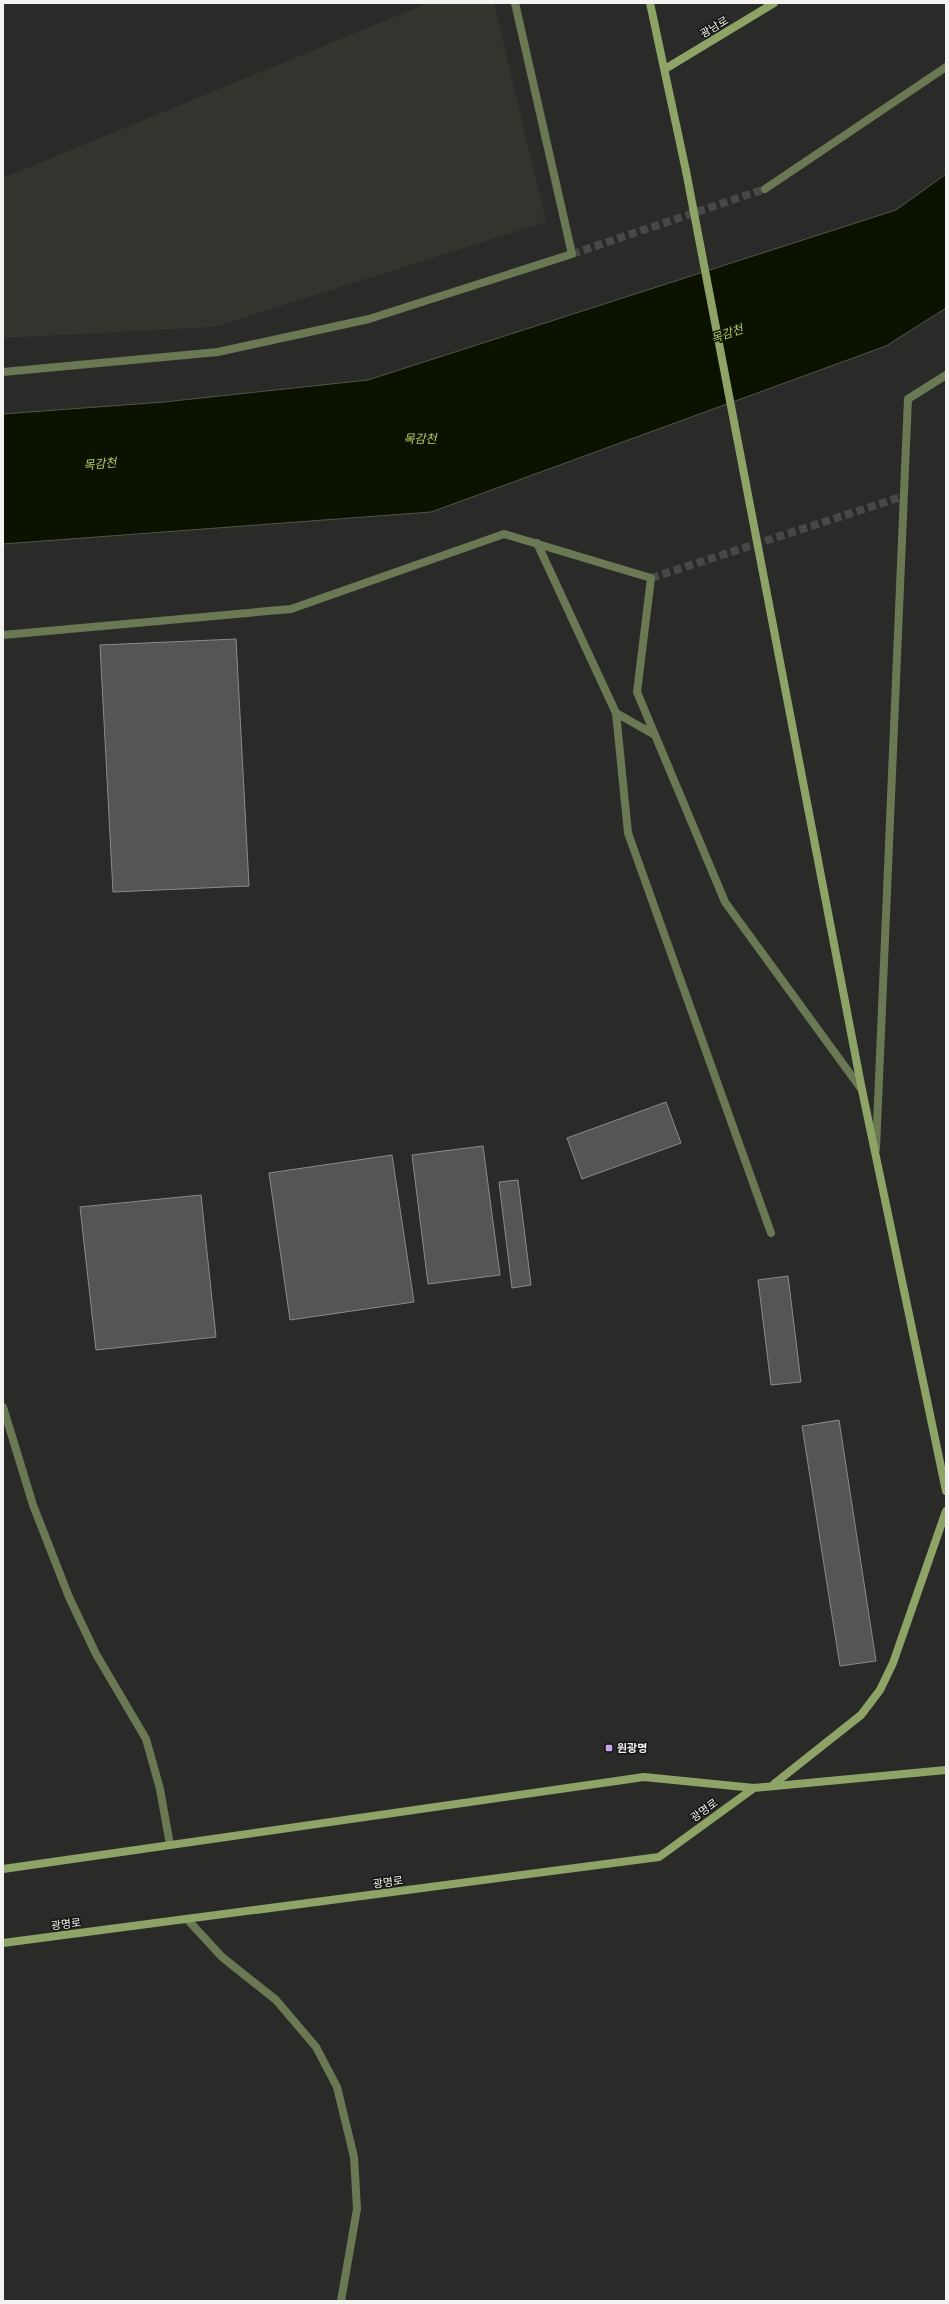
<svg xmlns="http://www.w3.org/2000/svg" width="949" height="2304" font-family="'Nunito Sans','Noto Sans KR',sans-serif">
  <style>
    .built { fill: #32352d }
    .water { fill: #0b1300; stroke: #515649 }
    .building { fill: #555653; stroke: #8a8c88 }
    .lines { fill: none; stroke-linecap: round; stroke-linejoin: round }
    .street-tunnel { stroke: #484946; stroke-width: 8; stroke-dasharray: 8 4; stroke-linecap: butt }
    .lane { stroke: #6a7853; stroke-width: 8 }
    .street { stroke: #6a7853; stroke-width: 8 }
    .secondary { stroke: #8ea467; stroke-width: 8 }
    .secondary-bridge { stroke: #8ea467; stroke-width: 8 }
    .poi-dot { fill: #c7a6ef; stroke: #131312; stroke-width: 1.5 }
    .labels { text-anchor: middle; stroke-width: 3; stroke-linejoin: round; paint-order: stroke }
    .street-label { font-size: 11px; fill: #f3f3f2; stroke: #131312 }
    .poi-label { font-size: 11px; font-weight: bold; fill: #f3f3f2; stroke: #131312; text-anchor: start }
    .water-label { font-size: 12px; font-style: italic; fill: #abd356; stroke: #131312 }
  </style>
  <rect width="100%" height="100%" fill="#2a2b28"/>
  <path class="built" d="M428,3H494L546,222L214,327L3,338V178Z"/>
  <path class="water" d="M946,174V308L886,346L431,512L3,544V414L164,402L368,380L896,210Z"/>
  <path class="building" d="M236,639L249,886L113,892L100,645Z
    M666,1102L681,1143L582,1179L567,1138Z
    M483,1146L500,1275L428,1284L412,1155Z
    M392,1155L414,1302L290,1320L269,1173Z
    M518,1180L531,1285L512,1288L499,1182Z
    M201,1195L216,1337L96,1350L80,1207Z
    M788,1276L801,1382L771,1385L758,1280Z
    M839,1420L876,1661L840,1666L802,1426Z"/>
  <g class="lines">
    <path class="street-tunnel" d="M572,254L765,189
      M651,578L904,496"/>
    <path class="lane" d="M3,1407L33,1505L69,1597L96,1654L146,1739L160,1789L170,1845
      M187,1919L222,1957L276,2000L316,2047L337,2087L354,2157L357,2209L341,2301"/>
    <path class="street" d="M765,189L946,67
      M3,372L218,352L369,319L572,254L515,3
      M537,543L616,713L655,735
      M3,635L291,609L504,534L651,578L637,692L725,902L862,1090
      M616,713L628,833L771,1233
      M876,1149L908,399L946,375"/>
    <path class="secondary" d="M650,3L686,171
      M665,69L774,3
      M862,1090L946,1491
      M774,1784L861,1715L880,1690L893,1663L946,1511
      M3,1869L644,1777L754,1788L946,1770
      M3,1943L659,1857L754,1788"/>
    <path class="secondary-bridge" d="M686,171L862,1090"/>
  </g>
  <rect class="poi-dot" x="605" y="1744" width="8" height="8" rx="2"/>
  <g class="labels">
    <g class="street-label">
      <text transform="translate(714 27) rotate(-31)" y="4">광남로</text>
      <text transform="translate(704 1810) rotate(-36)" y="4">광명로</text>
      <text transform="translate(388 1882) rotate(-8)" y="4">광명로</text>
      <text transform="translate(66 1924) rotate(-7)" y="4">광명로</text>
    </g>
    <g class="poi-label">
      <text x="617" y="1752">원광명</text>
    </g>
    <g class="water-label">
      <text transform="translate(727 334) rotate(-19)" y="4">목감천</text>
      <text x="420" y="443">목감천</text>
      <text transform="translate(100 464) rotate(-5)" y="4">목감천</text>
    </g>
  </g>
  <rect width="949" height="2304" fill="none" stroke="#f3f3f2" stroke-width="8"/>
</svg>
